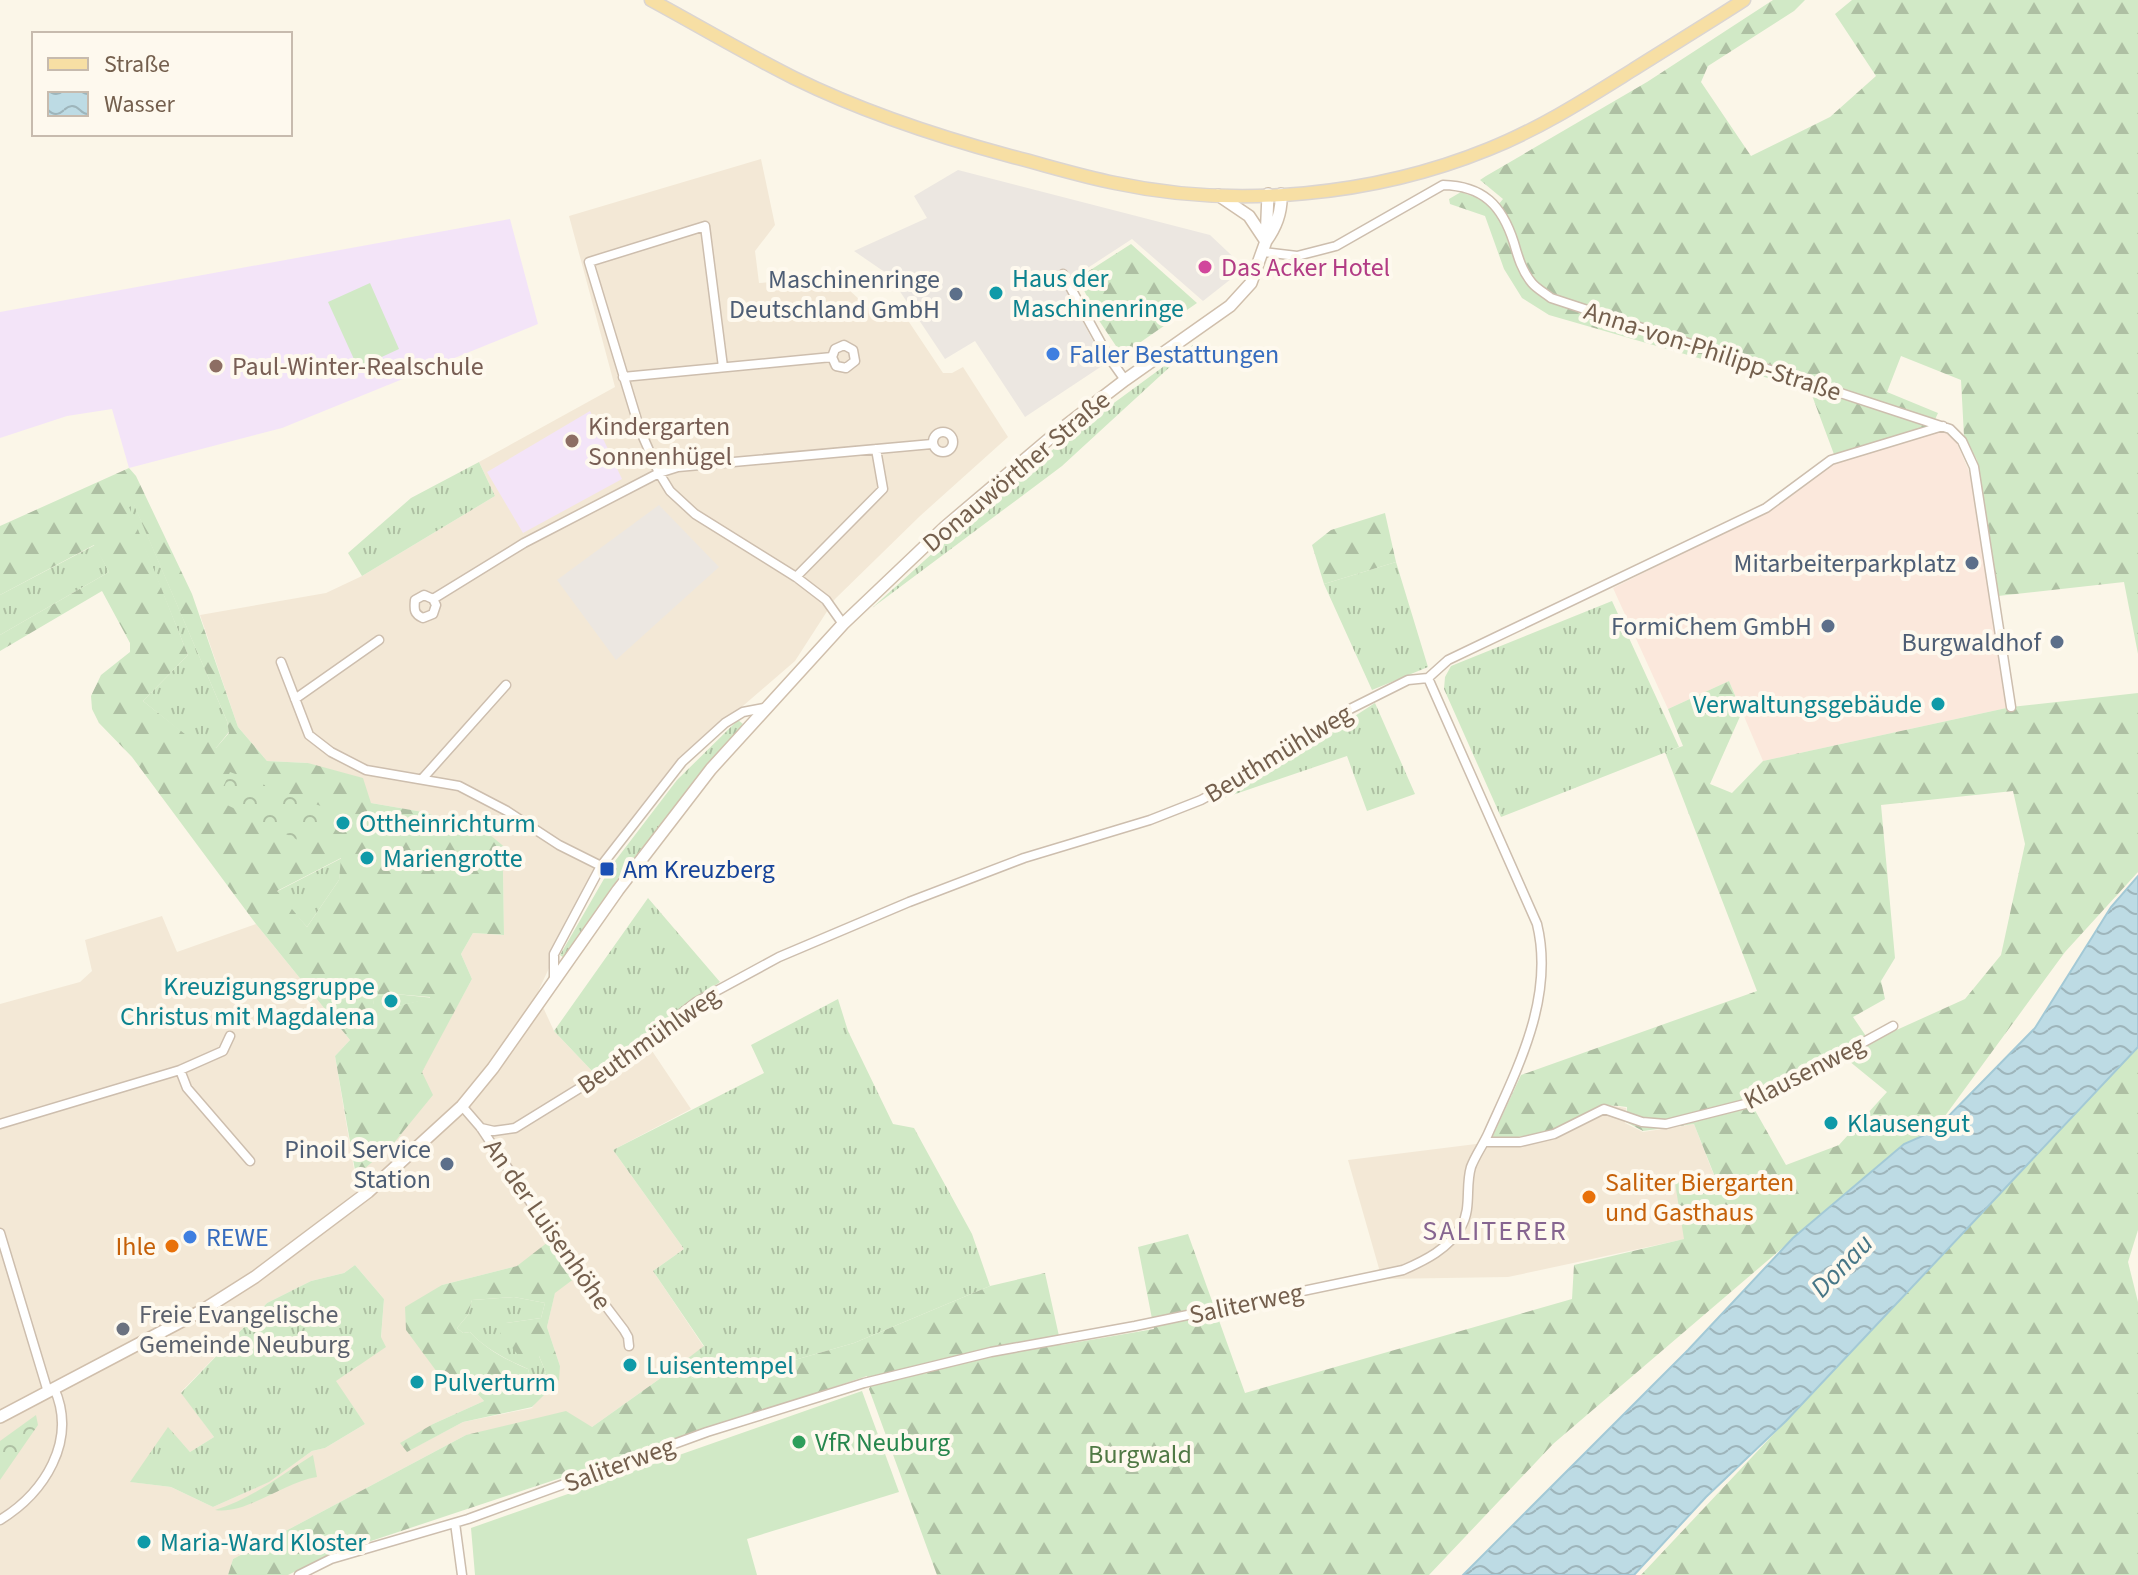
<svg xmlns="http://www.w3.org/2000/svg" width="2138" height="1575" font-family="'Source Sans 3',sans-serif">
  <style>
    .residential { fill: #f3e8d6; fill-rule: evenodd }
    .commercial { fill: #fbe8dc }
    .industrial { fill: #ece7e1 }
    .education { fill: #f3e4f8 }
    .grass { fill: url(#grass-tufts) }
    .forest { fill: url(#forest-firs); fill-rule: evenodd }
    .park { fill: url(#park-crowns) }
    .pitch { fill: #d1e9c6 }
    .water { fill: url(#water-waves); stroke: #a3c9d6; stroke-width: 2 }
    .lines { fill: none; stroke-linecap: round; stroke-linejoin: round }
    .minor-casing { stroke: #cdbeae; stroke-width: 11 }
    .secondary-casing { stroke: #d0bfac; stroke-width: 14 }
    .primary-casing { stroke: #dbd5d1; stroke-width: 15 }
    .minor { stroke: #fff; stroke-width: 8 }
    .secondary { stroke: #fff; stroke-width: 11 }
    .primary { stroke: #f7dfa4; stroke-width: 12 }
    .hotel-dot { fill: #d1479c; stroke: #fef9ee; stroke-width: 3 }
    .culture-dot { fill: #0f9aa8; stroke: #fef9ee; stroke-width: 3 }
    .service-dot { fill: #5c6f8a; stroke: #fef9ee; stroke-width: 3 }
    .shop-dot { fill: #3f7fe0; stroke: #fef9ee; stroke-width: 3 }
    .education-dot { fill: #8d6e63; stroke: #fef9ee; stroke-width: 3 }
    .transit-dot { fill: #1a4fb4; stroke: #fef9ee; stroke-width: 3 }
    .food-dot { fill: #e8710a; stroke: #fef9ee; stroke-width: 3 }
    .worship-dot { fill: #6b7280; stroke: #fef9ee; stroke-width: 3 }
    .leisure-dot { fill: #2e9e5b; stroke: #fef9ee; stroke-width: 3 }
    .labels { text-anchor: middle; stroke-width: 8; stroke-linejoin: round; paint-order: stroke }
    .hotel-label { font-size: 26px; fill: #b23c85; stroke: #fef9ee; text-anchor: start }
    .culture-label { font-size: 26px; fill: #0d838f; stroke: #fef9ee; text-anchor: start }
    .service-label { font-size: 26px; fill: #4e5e75; stroke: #fef9ee; text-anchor: end }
    .street-label { font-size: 26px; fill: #745f4d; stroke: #fef9ee }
    .shop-label { font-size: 26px; fill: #366cbe; stroke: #fef9ee; text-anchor: start }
    .education-label { font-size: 26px; fill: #785e54; stroke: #fef9ee; text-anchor: start }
    .transit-label { font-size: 26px; fill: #164399; stroke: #fef9ee; text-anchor: start }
    .food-label { font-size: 26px; fill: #c56008; stroke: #fef9ee; text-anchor: start }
    .worship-label { font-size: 26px; fill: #5b616d; stroke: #fef9ee; text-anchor: start }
    .leisure-label { font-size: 26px; fill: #27864d; stroke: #fef9ee; text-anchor: start }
    .park-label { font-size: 26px; fill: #507945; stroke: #fef9ee }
    .neighbourhood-label { font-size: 28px; letter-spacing: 2px; fill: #866590; stroke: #fef9ee }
    .water-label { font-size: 28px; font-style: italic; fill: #477686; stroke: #fef9ee }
  </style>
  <defs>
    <pattern id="grass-tufts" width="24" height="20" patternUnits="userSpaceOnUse" patternTransform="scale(2)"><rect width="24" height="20" fill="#d1e9c6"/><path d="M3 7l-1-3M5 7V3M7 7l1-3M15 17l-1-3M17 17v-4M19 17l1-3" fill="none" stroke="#aec0a3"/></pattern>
    <pattern id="forest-firs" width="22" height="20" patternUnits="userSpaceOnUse" patternTransform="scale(2)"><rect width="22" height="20" fill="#d1e9c6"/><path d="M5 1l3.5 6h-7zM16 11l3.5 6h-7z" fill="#aec0a3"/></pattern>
    <pattern id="park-crowns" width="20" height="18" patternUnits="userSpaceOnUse" patternTransform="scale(2)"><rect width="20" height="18" fill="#d1e9c6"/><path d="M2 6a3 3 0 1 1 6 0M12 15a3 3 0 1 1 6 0" fill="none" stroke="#aec0a3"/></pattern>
    <pattern id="water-waves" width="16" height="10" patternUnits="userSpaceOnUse" patternTransform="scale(2)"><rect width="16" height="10" fill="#bddbe4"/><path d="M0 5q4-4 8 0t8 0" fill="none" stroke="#9eb5bb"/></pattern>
  </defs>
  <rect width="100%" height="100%" fill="#fbf6e8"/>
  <path class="residential" d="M761,159L775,225L755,251L759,283L836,278L873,312L899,307L943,373H952L963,367L1008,437L920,516L835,599L795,661L672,767L592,875L537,994L554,1031L592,1071L642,1036L691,1109L613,1150L684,1249L653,1271L704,1347L592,1427L466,1435L233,1559L228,1575H0V1004L80,982L92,971L85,940L162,916L177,952L256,924L350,1040L335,1056L355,1175L421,1072L472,979L461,954L473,933L504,935L503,870L489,834L423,812L371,803L308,763L267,761L238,727L200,615L326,593L362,576L495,496L479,462L615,387L569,216ZM355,1265L384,1299L381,1338L357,1367L335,1381L365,1424L325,1448L312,1451L268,1482L213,1507L171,1487L131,1482L168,1428L190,1452L214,1437L181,1392L267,1303L311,1281L344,1273ZM517,1266L555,1292L547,1327L560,1366L532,1408L463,1422L406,1452L433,1424L484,1401L461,1376L442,1285Z
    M1608,1105L1626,1108L1625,1123L1643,1132L1694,1124L1715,1178L1685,1239L1508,1277L1382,1279L1348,1160L1476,1144L1556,1130L1590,1110Z"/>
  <path class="commercial" d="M1932,426L1944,431L1957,443L1968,469L1981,512L2011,707L1763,761L1729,681L1668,709L1613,588L1775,507L1835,457Z"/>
  <path class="industrial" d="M958,170L1210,235L1245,268L1203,301L1132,239L1063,284L1105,364L1025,417L975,341L945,359L889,275L854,251L927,218L914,196Z
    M659,505L719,567L616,660L557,580Z"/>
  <path class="education" d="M510,219L538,324L282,428L129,468L112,409L67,416L0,438V312Z
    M590,411L622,479L523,533L487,472Z"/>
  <path class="grass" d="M1197,342L1062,466L872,608L987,504L1073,433Z
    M479,462L495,496L362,576L348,553L411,498Z
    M134,504L227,721L229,732L216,748L195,743L143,701L188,655L128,507Z
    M95,545L109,572L0,635V595Z
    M1396,562L1428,667L1372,690L1324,584Z
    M1612,601L1679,747L1501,817L1444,689L1445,677L1451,666Z
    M1375,703L1415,794L1367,811L1347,756L1212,802L1296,754Z
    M738,720L743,724L621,874L564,958L560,955L612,865L677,780Z
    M342,858L339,880L307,927L276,892Z
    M648,898L720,982L592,1071L554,1031Z
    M395,994L434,998L398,1006L373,1005L374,996Z
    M838,999L848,1031L893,1124L914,1128L972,1234L990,1286L854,1343L777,1365L693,1379L679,1365L704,1346L653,1271L684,1249L613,1150L764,1073L751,1045Z
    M355,1265L384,1299L381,1337L386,1347L336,1381L365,1424L325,1448L312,1451L269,1482L213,1507L171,1487L130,1482L168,1427L190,1452L214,1437L181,1393L267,1303L311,1281L344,1273Z
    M514,1297L545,1303L541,1318L506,1323L539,1356L546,1373L539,1380L530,1377L528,1369C509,1361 484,1348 470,1332L463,1333L457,1328L468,1315L472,1300Z"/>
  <path class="forest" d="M1773,0H1805L1794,11L1708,66L1701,82L1751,156L1830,117L1876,76L1835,14L1852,0H2138V654L2124,582L1998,596L1977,460L1964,436L1961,380L1901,356L1887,392L1938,413L1932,426L1835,457L1810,390L1549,315L1522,298L1504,269L1485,216L1450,204L1449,199L1461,192L1485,201L1494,210L1503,199L1480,180L1486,176L1647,82Z
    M1131,244L1197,303L1122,355L1098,319L1078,278Z
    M129,468L136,476L192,594L238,727L267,761L308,763L363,778L371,803L423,812L489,834L508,850L503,870L504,935L473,933L461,954L472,979L422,1072L433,1095L393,1144L356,1176L335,1056L350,1040L256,924L132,757L99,723L92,709L91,696L101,675L130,652V643L102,591L0,651V635L109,572L94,545L0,595V526ZM134,505L227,721L229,733L216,748L207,736L195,742L143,701L188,655L129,507ZM341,858L339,880L307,927L277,891ZM395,994L430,997V998L398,1006L373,1004L375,996Z
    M1385,513L1396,562L1324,584L1312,545L1331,530Z
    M1729,681L1742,712L1710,784L1732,793L1763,761L2011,707L2138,693V872L2065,952L1934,1131L1904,1144L1553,1444L1429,1575H937L869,1389L871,1385L867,1376L329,1555L288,1575H228L233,1559L466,1435L566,1411L592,1427L679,1365L693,1379L777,1365L854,1343L990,1286L1045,1273L1061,1345L1154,1329L1138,1247L1188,1234L1245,1393L1572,1299L1574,1265L1684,1239L1675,1183L1715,1177L1694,1124L1643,1131L1626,1122L1627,1107C1586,1101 1587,1118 1555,1129C1536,1136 1512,1137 1491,1140L1521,1075L1757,991L1665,752L1683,746L1668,709ZM2013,791L2025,844L2001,955L1965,999L1870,1042L1853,1017L1885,999L1881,981L1895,958L1881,805ZM1838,1052L1887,1092L1839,1145L1786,1165L1748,1098Z
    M2138,1047V1230L2128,1262L2138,1302V1575H1641Z
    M548,1242L575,1278L555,1293L547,1327L560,1366L559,1380L532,1407L463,1422L407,1452L400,1443L433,1424L484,1401L461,1376L437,1372L406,1330L405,1307L442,1285L517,1266ZM514,1297L545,1303L541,1318L506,1323L500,1333L518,1355L539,1356L546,1373L539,1380L530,1377L528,1369C508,1361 484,1348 470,1332L463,1333L457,1328L468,1315L472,1300Z
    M313,1455L317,1477C284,1482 246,1515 215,1510C252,1499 281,1475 313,1455Z"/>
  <path class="park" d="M230,772L334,811L310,846L217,800Z
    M36,1415L38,1425L0,1480V1441Z"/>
  <path class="pitch" d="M370,283L399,349L358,368L328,302Z
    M862,1391L899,1492L747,1539L757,1575H475L471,1528Z"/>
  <path class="water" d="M2138,876V1047L1786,1421L1706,1497L1634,1575H1463L1688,1350L1793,1238L1904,1144L1934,1131L2035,1028L2111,907Z"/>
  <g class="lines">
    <g class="minor-casing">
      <path id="minor" d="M1263,252L1297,256L1336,246L1443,185C1483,186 1502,205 1514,243C1518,257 1522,271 1532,283C1537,289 1545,293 1551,298L1950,429L1962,441L1974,467L2011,707
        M1063,274L1108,356L1125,380
        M723,367L705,226L589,262L640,430L659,473L670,491L695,514L796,577L826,600L843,624
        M623,377L832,357L836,366L846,368L855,361L853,350L844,345L835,349L832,357
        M933 442a10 10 0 1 1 20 0a10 10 0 1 1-20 0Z
        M796,577L883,489L876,449
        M433,599L436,605L433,614L423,618C414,614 414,610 415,600L424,595L433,599L524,543L659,473L678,467L932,444
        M281,662L309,735L331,752L366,770L459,786L507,811L559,845L601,866
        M295,699L379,640
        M423,778L506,685
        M554,979V954L601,866L682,762L725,723L743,712L764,708
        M180,1070L187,1088L250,1161
        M462,1106L481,1128L555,1239L624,1330L628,1337L629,1346
        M0,1124L180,1070L223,1051L230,1036
        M481,1128L494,1131L515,1128L609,1070L696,1002L779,957L909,902L1024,858L1150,820L1201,800L1249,774L1346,711L1408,680L1428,678L1448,660L1766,508L1831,460L1943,426
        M1485,1142H1520L1554,1134L1604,1109L1642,1122L1666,1124L1757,1101L1893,1026
        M0,1233L48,1392
        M0,1520C44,1493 78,1441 54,1388
        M455,1523L462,1575
        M299,1575L331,1559L468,1519L707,1432L864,1383L991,1352L1135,1326L1403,1270C1426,1260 1448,1249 1461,1227C1472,1208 1465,1187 1471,1167C1475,1156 1483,1145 1488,1134C1517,1069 1555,998 1537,924L1428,678"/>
    </g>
    <g class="secondary-casing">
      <path id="secondary" d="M1218,195L1249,216L1265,240
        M1266,241C1277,226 1282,212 1281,194
        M0,1417L203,1310L255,1277L368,1192L462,1106L493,1068L618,890L711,769L843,624L945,527L1056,433L1125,380L1230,306L1251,283L1266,241L1268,194"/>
    </g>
    <g class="primary-casing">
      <path id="primary" d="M651,0C699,26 746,54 794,78C863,112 936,136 1010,156C1045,165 1080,176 1115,183C1236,209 1374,196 1489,149C1539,129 1586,99 1631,71C1669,47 1707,24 1744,0"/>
    </g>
    <use href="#minor" class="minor"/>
    <use href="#secondary" class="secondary"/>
    <use href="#primary" class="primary"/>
  </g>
  <circle class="hotel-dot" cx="1205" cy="267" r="8"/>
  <g class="culture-dot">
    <circle cx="996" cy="293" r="8"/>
    <circle cx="1938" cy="704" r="8"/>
    <circle cx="343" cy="823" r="8"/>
    <circle cx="367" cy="858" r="8"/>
    <circle cx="391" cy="1001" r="8"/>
    <circle cx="1831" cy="1123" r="8"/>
    <circle cx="630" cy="1365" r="8"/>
    <circle cx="417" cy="1382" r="8"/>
    <circle cx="144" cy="1542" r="8"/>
  </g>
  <g class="service-dot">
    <circle cx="956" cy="294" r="8"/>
    <circle cx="1972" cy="563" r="8"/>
    <circle cx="1828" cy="626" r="8"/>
    <circle cx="2057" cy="642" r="8"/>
    <circle cx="447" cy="1164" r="8"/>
  </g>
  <g class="shop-dot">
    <circle cx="1053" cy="354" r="8"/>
    <circle cx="190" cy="1237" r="8"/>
  </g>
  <g class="education-dot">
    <circle cx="216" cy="366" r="8"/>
    <circle cx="572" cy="441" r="8"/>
  </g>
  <rect class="transit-dot" x="599" y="861" width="16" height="16" rx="4"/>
  <g class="food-dot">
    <circle cx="1589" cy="1197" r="8"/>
    <circle cx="172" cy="1246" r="8"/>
  </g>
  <circle class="worship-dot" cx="123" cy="1329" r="8"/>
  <circle class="leisure-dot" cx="799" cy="1442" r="8"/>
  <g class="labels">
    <g class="hotel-label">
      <text x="1221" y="276">Das Acker Hotel</text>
    </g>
    <g class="culture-label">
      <text x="1012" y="287">Haus der<tspan x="1012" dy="30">Maschinenringe</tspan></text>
      <text x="1922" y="713" text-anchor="end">Verwaltungsgebäude</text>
      <text x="359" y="832">Ottheinrichturm</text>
      <text x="383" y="867">Mariengrotte</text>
      <text x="375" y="995" text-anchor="end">Kreuzigungsgruppe<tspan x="375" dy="30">Christus mit Magdalena</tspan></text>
      <text x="1847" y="1132">Klausengut</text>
      <text x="646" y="1374">Luisentempel</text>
      <text x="433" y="1391">Pulverturm</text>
      <text x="160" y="1551">Maria-Ward Kloster</text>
    </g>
    <g class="service-label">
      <text x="940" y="288">Maschinenringe<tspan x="940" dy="30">Deutschland GmbH</tspan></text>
      <text x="1956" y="572">Mitarbeiterparkplatz</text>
      <text x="1812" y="635">FormiChem GmbH</text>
      <text x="2041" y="651">Burgwaldhof</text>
      <text x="431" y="1158">Pinoil Service<tspan x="431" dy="30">Station</tspan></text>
    </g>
    <g class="street-label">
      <text transform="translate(1713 351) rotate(18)" y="9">Anna-von-Philipp-Straße</text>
      <text transform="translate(1016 471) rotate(-40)" y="9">Donauwörther Straße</text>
      <text transform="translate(1278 753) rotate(-31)" y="9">Beuthmühlweg</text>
      <text transform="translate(648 1040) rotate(-35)" y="9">Beuthmühlweg</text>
      <text transform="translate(1804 1072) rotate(-27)" y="9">Klausenweg</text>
      <text transform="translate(548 1224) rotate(55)" y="9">An der Luisenhöhe</text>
      <text transform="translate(1246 1303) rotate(-12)" y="9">Saliterweg</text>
      <text transform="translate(619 1464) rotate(-20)" y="9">Saliterweg</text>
    </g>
    <g class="shop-label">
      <text x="1069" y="363">Faller Bestattungen</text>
      <text x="206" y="1246">REWE</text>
    </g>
    <g class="education-label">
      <text x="232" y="375">Paul-Winter-Realschule</text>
      <text x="588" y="435">Kindergarten<tspan x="588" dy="30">Sonnenhügel</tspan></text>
    </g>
    <g class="transit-label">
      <text x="623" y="878">Am Kreuzberg</text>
    </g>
    <g class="food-label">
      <text x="1605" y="1191">Saliter Biergarten<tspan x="1605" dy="30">und Gasthaus</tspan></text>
      <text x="156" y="1255" text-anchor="end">Ihle</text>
    </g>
    <g class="worship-label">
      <text x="139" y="1323">Freie Evangelische<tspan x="139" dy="30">Gemeinde Neuburg</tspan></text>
    </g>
    <g class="leisure-label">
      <text x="815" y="1451">VfR Neuburg</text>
    </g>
    <g class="park-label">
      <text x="1140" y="1463">Burgwald</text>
    </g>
    <g class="neighbourhood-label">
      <text x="1495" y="1240">SALITERER</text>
    </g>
    <g class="water-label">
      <text transform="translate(1841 1265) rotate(-46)" y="10">Donau</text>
    </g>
  </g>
  <rect x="32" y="32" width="260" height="104" fill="#fef9ee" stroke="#c7bbae" stroke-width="2"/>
  <rect x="48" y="58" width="40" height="12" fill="#f7dfa4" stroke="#c7bbae" stroke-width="2"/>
  <text x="104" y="72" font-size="24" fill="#745f4d">Straße</text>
  <rect x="48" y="92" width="40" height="24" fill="url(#water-waves)" stroke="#c7bbae" stroke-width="2"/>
  <text x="104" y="112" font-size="24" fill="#745f4d">Wasser</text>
</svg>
